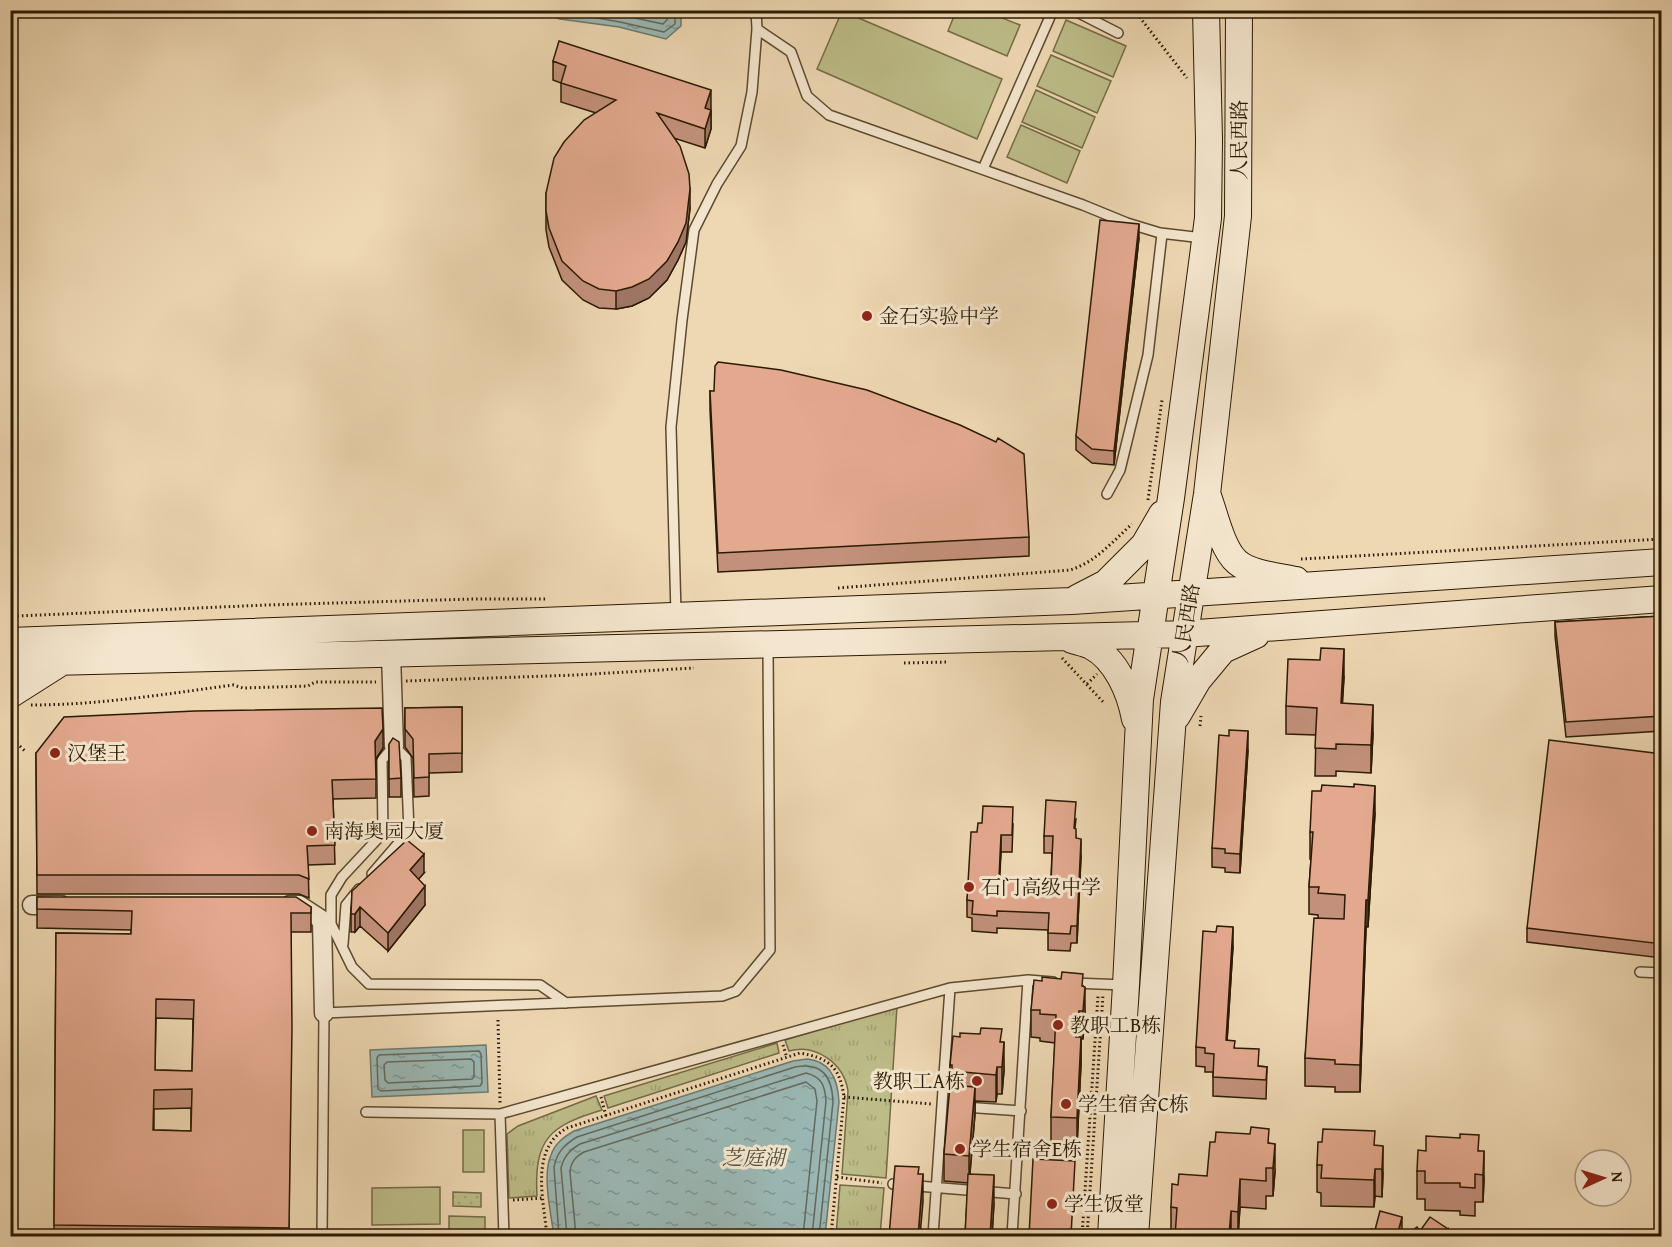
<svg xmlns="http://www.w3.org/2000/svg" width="1672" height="1247" font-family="'Gentium Book Plus','Noto Serif SC',serif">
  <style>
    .grass { fill: url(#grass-tufts); stroke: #746c46; stroke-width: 1.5 }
    .park { fill: url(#park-dots); stroke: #746c46; stroke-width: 1.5 }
    .pitch { fill: #bdbd89; stroke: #746c46; stroke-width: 1.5 }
    .water { fill: url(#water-ripples); stroke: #6e796d; stroke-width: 1.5 }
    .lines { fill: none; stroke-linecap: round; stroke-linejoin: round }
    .shore { stroke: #63695c; stroke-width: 1.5 }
    .lane-casing { stroke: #5c4a2e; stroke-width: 12 }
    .street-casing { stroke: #5c4a2e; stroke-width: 21 }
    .secondary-casing { stroke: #2b1a02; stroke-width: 28 }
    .path { stroke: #2b1a02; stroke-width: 3; stroke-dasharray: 1.5 3; stroke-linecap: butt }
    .lane { stroke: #f4e6ce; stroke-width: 9 }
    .street { stroke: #f4e6ce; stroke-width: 18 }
    .secondary { stroke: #f4e6ce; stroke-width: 26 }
    .wall { fill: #c3917b; stroke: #2b1a02; stroke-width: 1.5; fill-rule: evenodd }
    .shaded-wall { fill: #9f7664; stroke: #2b1a02; stroke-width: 1.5 }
    .building { fill: #e3a98f; stroke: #2b1a02; stroke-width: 1.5; fill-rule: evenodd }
    .poi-dot { fill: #8f2418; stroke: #f4e6ce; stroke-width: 2 }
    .labels { text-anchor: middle; stroke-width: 6; stroke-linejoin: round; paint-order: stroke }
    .street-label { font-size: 20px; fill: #2b1a02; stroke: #f4e6ce }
    .poi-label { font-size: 20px; fill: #2b1a02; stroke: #f4e6ce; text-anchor: start }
    .water-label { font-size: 21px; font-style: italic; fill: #525141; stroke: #f4e6ce }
  </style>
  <defs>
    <pattern id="grass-tufts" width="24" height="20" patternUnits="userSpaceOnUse" patternTransform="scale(1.5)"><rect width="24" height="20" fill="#bdbd89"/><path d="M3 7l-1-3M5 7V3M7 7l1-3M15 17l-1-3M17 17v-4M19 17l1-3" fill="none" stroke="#a3a275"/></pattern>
    <pattern id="park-dots" width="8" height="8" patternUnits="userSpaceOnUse" patternTransform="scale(1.5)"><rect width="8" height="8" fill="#bdbd89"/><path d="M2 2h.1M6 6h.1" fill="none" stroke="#a3a275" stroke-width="1.8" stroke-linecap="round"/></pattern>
    <pattern id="water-ripples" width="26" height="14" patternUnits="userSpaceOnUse" patternTransform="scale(1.5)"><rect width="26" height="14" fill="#9bb8b5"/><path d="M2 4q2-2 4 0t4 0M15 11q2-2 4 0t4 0" fill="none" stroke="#7f9591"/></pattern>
  </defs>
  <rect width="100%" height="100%" fill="#eed8b3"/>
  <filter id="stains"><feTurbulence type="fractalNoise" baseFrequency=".00333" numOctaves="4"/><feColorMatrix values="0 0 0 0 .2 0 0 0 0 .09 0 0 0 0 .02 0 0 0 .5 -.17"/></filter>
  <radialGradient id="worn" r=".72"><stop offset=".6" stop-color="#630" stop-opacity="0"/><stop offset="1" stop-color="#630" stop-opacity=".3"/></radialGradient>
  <path class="grass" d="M897,1006L886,1178L842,1174L848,1091C844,1064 816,1043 789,1051L785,1040Z
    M777,1043L779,1053L608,1108L604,1096Z
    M596,1096L602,1110C549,1126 534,1139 537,1196L509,1198L507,1134L518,1126Z
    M840,1185L884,1188L880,1236H836Z"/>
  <path class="park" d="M453,1192L481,1193V1207L453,1206Z"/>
  <path class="pitch" d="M842,11L1002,79L977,139L817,69Z
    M956,11H985L1020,25L1007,56L948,31Z
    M1066,20L1126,46L1113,77L1053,51Z
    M1051,55L1111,81L1097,113L1037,86Z
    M1036,90L1095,117L1082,148L1022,122Z
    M1021,125L1080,151L1067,183L1007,157Z
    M463,1130H484V1172H463Z
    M440,1187V1224L372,1225V1188Z
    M449,1216L485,1217V1236H449Z
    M439,1231L440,1236H372V1232Z"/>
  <path class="water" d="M536,11H681V26L666,39L619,27L560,19Z
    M486,1045L488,1092L372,1097L370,1050Z
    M807,1059C831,1061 838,1080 839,1102L825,1236H554C551,1214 542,1175 551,1155C555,1143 564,1137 574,1131L793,1061Z"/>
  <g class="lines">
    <path class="shore" d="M553,10L620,22L664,32L675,24V10
      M597,10L663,24L667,20L668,10
      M479,1051L481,1054L482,1083L480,1086L381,1091L378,1089L377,1058L379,1055Z
      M471,1059L474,1062V1077L472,1079L388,1083L385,1080L384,1065L387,1062Z
      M559,1236L554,1167C557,1152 564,1145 577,1137L795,1067C822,1062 832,1076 833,1102L819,1236
      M567,1236L561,1168C564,1156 570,1150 580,1144L806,1073C822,1077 825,1086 826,1101L812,1236
      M576,1236L570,1172C571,1162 575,1157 584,1152L806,1082L815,1089L817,1101L803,1236"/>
    <g class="lane-casing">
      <path id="lane" d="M1073,10L1118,33
        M757,29L791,52L807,96L829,115L1083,205L1127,223L1160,233L1203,238
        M983,169L1053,10
        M1107,494L1120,470L1148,355L1162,234
        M676,614L671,427L682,320L694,230L717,184L741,146L752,92L757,29L756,10
        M372,874L409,831L406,758L394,746L382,760L383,833L342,877L331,895V924L352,967L369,984L540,985L566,1003
        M343,944L346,905L359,889
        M1640,972L1662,973
        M1073,983L1125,985
        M964,1107L1021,1111
        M366,1112L500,1114
        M893,1184L1016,1194
        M322,1236L324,1013L722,996L736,991L770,950L768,647
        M504,1236L500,1114L950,988L1028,980L1053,982
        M933,1236L950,988
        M1012,1236L1028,980"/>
    </g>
    <g class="street-casing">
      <path id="street" d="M391,654L394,746
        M32,905H61
        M290,905H299L322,920L324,1013"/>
    </g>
    <g class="secondary-casing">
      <path id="secondary" d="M1208,496C1215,515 1222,549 1237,562C1251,574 1278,576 1296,580
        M1077,598L1106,583L1144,545L1162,514
        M1072,640C1078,642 1085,643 1091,646C1116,659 1130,692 1135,719
        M10,641L1072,601L1662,562
        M10,663L1184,634L1662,599
        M10,695L62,662
        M1177,716L1198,680L1223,650L1256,635
        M1111,1236L1126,985L1140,699L1171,498L1208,218L1209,140L1206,10
        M1135,1236L1174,702L1207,494L1238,216L1239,10"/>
    </g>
    <path class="path" d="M1134,10L1187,78
      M1148,500L1162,400
      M1301,559L1662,539
      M838,588L1070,570C1096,562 1112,542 1132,524
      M10,611L17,616L266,605L473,599H547
      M1062,658L1105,704
      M904,663L948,662
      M406,681L576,675L694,668
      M1087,684L1097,674
      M31,705C99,705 166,694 233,685L243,688L308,686L315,682H376
      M1200,726L1201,716
      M10,737L25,751
      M498,1020L500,1103
      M783,1045L787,1058
      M601,1097L606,1116
      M844,1097L932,1104
      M837,1177L882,1183
      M513,1200L544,1198
      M547,1236C544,1201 529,1149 567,1128L800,1053C829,1058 840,1067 844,1097L831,1236
      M1082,1236L1098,996
      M1087,1236L1103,995"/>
    <use href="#lane" class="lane"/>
    <use href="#street" class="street"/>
    <use href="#secondary" class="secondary"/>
  </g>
  <path class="wall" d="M553,61L711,110V129L705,148L674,138L690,208L686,242L678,260L667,280L649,298L632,306L616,309L599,308L583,300L562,280L549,247L546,230V193L596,113L561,102V83L553,80Z
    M1139,238L1114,465L1092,463L1076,450V436Z
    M710,391L1029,537V556L718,572L710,410Z
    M1662,616V731L1566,737L1555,636V622Z
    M1344,677L1342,703L1373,733L1371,773L1336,771V776H1315L1316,735L1286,734V706Z
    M462,707V772L429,773V796L414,797L413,758L405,747V708Z
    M389,744L401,778V797H389Z
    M383,748L376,760V798L333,799L335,864L308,865L309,898L299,894H37L36,753Z
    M1248,750L1240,873L1225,872V868L1212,867V848Z
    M1662,754V958L1527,942V928Z
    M1375,813L1368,927H1366L1360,1092H1335V1087L1305,1086V1058L1318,918V915L1309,914V887L1311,859H1310V832Z
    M1076,819L1075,828L1076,838L1081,856L1077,943H1071L1070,951L1048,950V930L997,928V933L972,931V918L967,917V900L977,832L1013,824L1012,852H1001L999,878L1051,881L1052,853H1044V836Z
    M424,873L418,879L425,905L388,951L360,926L355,932H351V914L352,891Z
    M37,897L311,907V932H291L289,1236H54L56,933L131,934V930L37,928ZM156,1018L193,1019L192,1071L155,1070ZM191,1108V1131L154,1130V1109Z
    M1233,946L1227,1040L1235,1048L1259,1066L1267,1067L1266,1099L1213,1096V1072H1205V1067L1196,1066V1047Z
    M1083,986L1085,1014L1083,1039H1081V1064L1077,1146L1051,1145V1117L1055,1043L1040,1041V1038L1031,1037V1010Z
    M1002,1042L1004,1070L1002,1094H997L996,1102L975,1101V1114L970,1174L994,1203L992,1236H965L968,1183L944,1181V1154L950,1092V1065Z
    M1269,1143L1275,1171L1273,1196H1266V1209L1240,1207L1238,1236H1168H1175V1235H1171V1207L1178,1185L1207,1176Z
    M1375,1146L1383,1173L1382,1197L1375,1196L1374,1207L1321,1206V1193L1317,1192V1165Z
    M1479,1151L1484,1179L1483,1202H1475V1216L1460,1215V1211L1425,1210V1199H1417V1171Z"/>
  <path class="shaded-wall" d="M711,90V109L705,127V108Z
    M711,110V129L705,148V129Z
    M690,189V208L686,242L678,260L667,280L649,298L632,306L616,309V291Z
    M1139,224V238L1114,465V451Z
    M1344,649V677L1341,731V703Z
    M1373,705V733L1371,773V745Z
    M383,729V748L375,760V741Z
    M1248,731V750L1240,873V854Z
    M1375,786V813L1368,927V900Z
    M1001,835V852L999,895V878Z
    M1081,839V856L1077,943V926Z
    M424,854V873L410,889V870Z
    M425,886V905L388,951V933Z
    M1366,900V927L1360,1092V1065Z
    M360,907V926L355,932V914Z
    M1233,927V946L1226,1059V1040Z
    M1085,987V1014L1083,1039V1011Z
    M1079,1011V1038L1076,1037Z
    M1081,1037V1064L1077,1146V1118Z
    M1004,1042V1070L1002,1094V1067Z
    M997,1067V1094L996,1102V1075Z
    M975,1087V1114L969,1183V1156Z
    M1275,1144V1171L1273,1196V1168Z
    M1383,1146V1173L1382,1197V1169Z
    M1484,1151V1179L1483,1202V1175Z
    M1375,1169V1196L1374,1207V1180Z
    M923,1174V1202L920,1236H918Z
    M994,1175V1203L992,1236H990Z
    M1240,1179V1207L1238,1236V1212Z
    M1231,1211V1236H1229Z
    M1402,1217V1236H1397Z
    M1448,1229V1236H1443Z"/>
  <path class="building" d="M559,41L711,90L705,108L711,110L705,129L657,113L680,146L689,174L690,189L686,223L678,242L667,261L649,279L632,287L616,291L599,289L583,281L562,261L549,228L546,211V193L554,158L564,142L584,120L616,100L561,83L566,66L553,61Z
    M1100,220L1139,224L1114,451L1092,449L1076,436Z
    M718,362L781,370L867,390L960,425L996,442L998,438L1024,454L1029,537L718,553L710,391H714L715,366Z
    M1662,616V716L1566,722L1555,622Z
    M1321,648L1344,649L1341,703L1373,705L1371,745L1336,744V749L1315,748L1317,708L1286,706L1288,659L1320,660Z
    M462,707V753L429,754V777L414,778L413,739L405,729V708Z
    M382,708L383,729L375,741L376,779L332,780L335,845L307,846L309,879L299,875H37L36,753L64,717L195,711Z
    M1229,730L1248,731L1240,854L1225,853V849L1212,848L1219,735L1229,736Z
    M393,738L399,742L401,778L389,779V744Z
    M1549,740L1662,754V944L1527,928Z
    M1354,784L1375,786L1368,900H1366L1360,1065L1335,1064V1060L1305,1058L1314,918L1344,919L1345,895L1318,893L1319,887H1309L1313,832H1310L1312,791H1321L1322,785L1354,787Z
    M1046,800L1076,802L1074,828L1076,829V838L1081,839L1077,926H1071L1070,934L1048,933L1049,913L997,911V916L972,914L973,901L967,900L971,832H977L978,823H982L983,806L1013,807L1012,835H1001L999,878L1051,881L1053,836H1044Z
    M407,840L424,854L410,870L425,886L388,933L360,907L355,914H351L352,891Z
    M37,897H296L311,907V913H291L292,1028L289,1228L54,1225L56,933L131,934L132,911L37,909ZM156,999L194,1000L192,1071L155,1070ZM192,1089L191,1131L153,1130L154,1090Z
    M1217,926L1233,927L1226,1040L1235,1041L1234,1048L1259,1049L1258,1066L1267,1067L1266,1080L1213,1077L1214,1054L1205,1053V1048L1196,1047L1203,931L1216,932Z
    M1062,972L1083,974L1082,986L1085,987L1083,1011H1079L1076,1037H1081L1077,1118L1051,1117L1056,1015L1040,1014V1010H1031L1034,980L1042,981V977L1061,979Z
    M981,1028L1002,1029L1000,1042H1004L1002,1067H997L996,1075L952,1071V1065H950L953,1036L960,1037V1033L980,1034Z
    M950,1085L975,1087L969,1156L944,1154Z
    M1251,1127L1269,1129L1268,1143L1275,1144L1273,1168H1266V1181L1240,1179L1238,1212L1231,1211L1229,1236H1168H1175L1177,1208L1171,1207L1172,1184L1178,1185L1179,1174L1207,1176L1210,1142H1215L1216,1132L1250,1134Z
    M1323,1129L1375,1131L1374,1145L1383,1146L1382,1169H1375L1374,1180L1321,1178L1322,1165H1317L1318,1142H1322Z
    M1460,1134L1479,1135L1478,1151H1484L1483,1175L1475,1174V1188L1460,1187V1183H1425V1171H1417L1418,1150L1426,1151V1136L1460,1138Z
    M1033,1159L1075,1161L1071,1236H1029Z
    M895,1166L919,1167L918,1174H923L918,1236H889Z
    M968,1174L994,1175L990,1236H965Z
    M1380,1211L1402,1217L1397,1236H1369L1371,1229L1375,1230Z
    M1430,1217L1448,1229L1443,1236H1405L1417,1227L1420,1231Z"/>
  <g class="poi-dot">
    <circle cx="867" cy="316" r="6"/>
    <circle cx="55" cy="753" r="6"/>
    <circle cx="312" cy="831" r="6"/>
    <circle cx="969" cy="887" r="6"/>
    <circle cx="1058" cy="1025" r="6"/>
    <circle cx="977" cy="1081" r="6"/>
    <circle cx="1066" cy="1104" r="6"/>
    <circle cx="960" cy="1149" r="6"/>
    <circle cx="1052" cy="1204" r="6"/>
  </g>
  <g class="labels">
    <g class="street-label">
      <text transform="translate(1239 140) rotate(-90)" y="7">人民西路</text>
      <text transform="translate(1186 623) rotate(-81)" y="7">人民西路</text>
    </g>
    <g class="poi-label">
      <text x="879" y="323">金石实验中学</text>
      <text x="67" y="760">汉堡王</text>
      <text x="324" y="838">南海奥园大厦</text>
      <text x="981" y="894">石门高级中学</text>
      <text x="1070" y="1032">教职工B栋</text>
      <text x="965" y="1088" text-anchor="end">教职工A栋</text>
      <text x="1078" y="1111">学生宿舍C栋</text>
      <text x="972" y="1156">学生宿舍E栋</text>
      <text x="1064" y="1211">学生饭堂</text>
    </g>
    <g class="water-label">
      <text x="753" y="1165">芝庭湖</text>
    </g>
  </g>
  <rect width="1672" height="1247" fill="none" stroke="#eed8b3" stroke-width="36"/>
  <rect x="12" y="12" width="1648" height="1223" fill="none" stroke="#2b1a02" stroke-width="3"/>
  <rect x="18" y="18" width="1636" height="1211" fill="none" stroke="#2b1a02" stroke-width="1.5"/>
  <g transform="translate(1603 1178) rotate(86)"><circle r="28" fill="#f4e6ce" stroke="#a4947c" stroke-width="1.5"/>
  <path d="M0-4.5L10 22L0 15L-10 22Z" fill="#8f2418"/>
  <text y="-9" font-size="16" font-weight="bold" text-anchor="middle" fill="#2b1a02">N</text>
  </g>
  <rect width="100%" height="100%" filter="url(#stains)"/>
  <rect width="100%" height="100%" fill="url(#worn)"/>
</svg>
